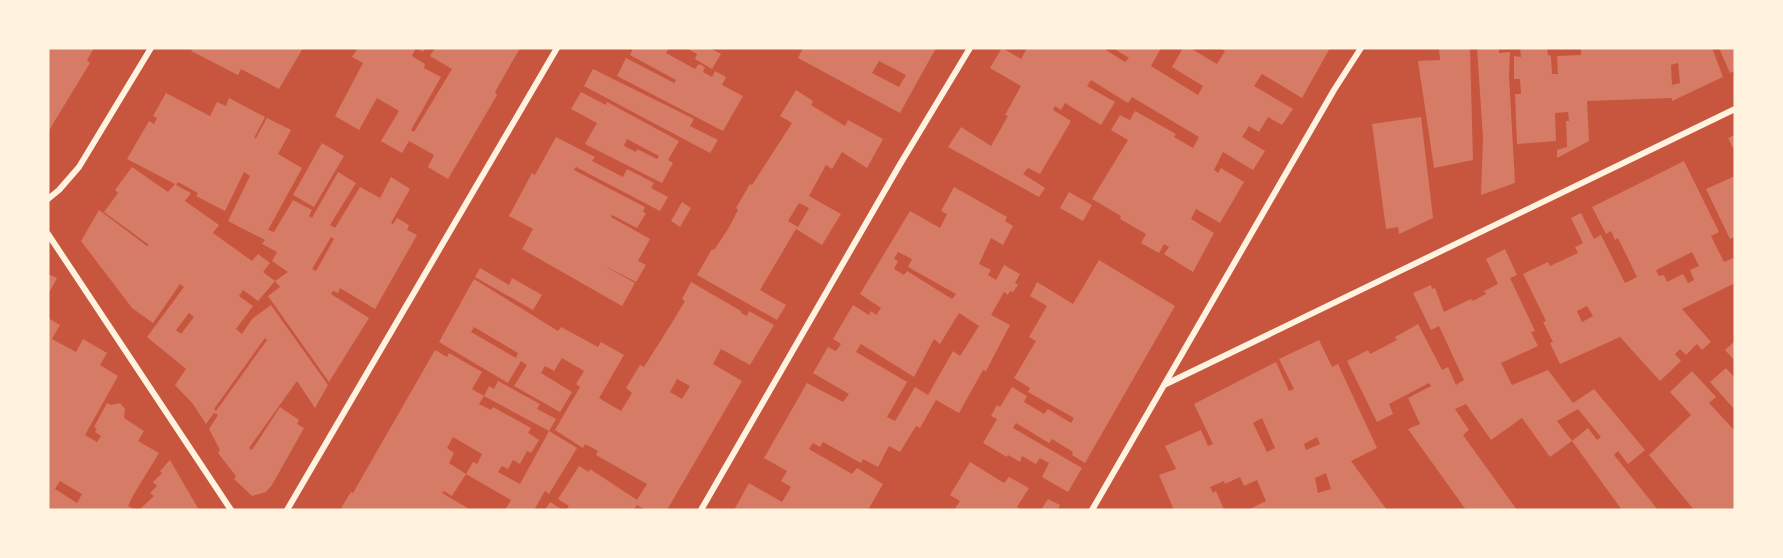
<svg xmlns="http://www.w3.org/2000/svg" width="1783" height="558" font-family="'Space Grotesk',sans-serif">
  <style>
    .building { fill: #d67c66; fill-rule: evenodd }
    .lines { fill: none; stroke-linecap: round; stroke-linejoin: round }
    .minor { stroke: #fff3e0; stroke-width: 6 }
  </style>
  <rect width="100%" height="100%" fill="#c8553d"/>
  <path class="building" d="M48,48H94L87,60L90,63L48,132Z
    M193,48H303L279,89L241,69L238,75L191,51Z
    M358,48H425L423,52L416,48L412,56L425,64L424,68L441,77L411,130L414,132L452,69L430,56L435,48H520L495,92L497,95L448,179L428,167L434,155L409,141L402,153L381,141L399,111L377,98L359,130L335,116L363,63L352,57Z
    M633,48H669L666,53L695,69L699,64L705,67L703,72L712,77L715,71L726,77L722,85L743,96L723,131L617,76L626,58L674,83L676,80L630,55Z
    M686,48H710L721,54L712,69L695,59L697,54Z
    M803,48H936L900,113L798,58ZM879,61L906,75L899,87L872,73Z
    M1002,48L1021,59L1027,48H1108L1106,50L1125,62L1129,58L1113,48H1161L1151,66L1198,95L1203,86L1172,67L1183,48H1190L1217,64L1225,51L1220,48H1330L1302,98L1262,74L1254,86L1293,109L1282,125L1268,117L1259,132L1249,126L1242,137L1265,151L1253,170L1223,152L1214,170L1218,173L1221,168L1244,182L1220,223L1196,209L1191,219L1214,233L1193,272L1164,254L1169,247L1164,244L1159,253L1141,243L1146,234L1120,219L1121,216L1092,199L1128,140L1111,130L1120,115L1130,120L1135,111L1176,134L1174,137L1193,148L1199,137L1132,97L1128,103L1091,80L1087,86L1115,102L1101,125L1065,103L1061,110L1055,106L1053,110L1071,121L1040,174L1028,168L1023,174L1045,188L1039,197L948,147L961,127L991,146L1008,116L1005,115L1021,86L990,68Z
    M1439,48H1470L1473,160L1434,168L1418,61L1440,60Z
    M1477,48H1499V53L1510,52L1509,76L1515,183L1481,195L1483,138Z
    M1520,48H1547L1548,55L1551,56L1552,74H1558L1557,56L1581,55V48H1712L1723,77L1672,101V98L1587,101L1589,141L1557,158V150L1567,147L1566,121H1569L1568,112L1555,113L1556,141L1517,144L1515,94H1521L1520,79H1514V56L1521,57ZM1678,63L1680,83L1672,85L1671,65Z
    M1719,48H1735V71L1730,73Z
    M593,69L694,119L690,126L718,140L710,153L584,86Z
    M796,90L813,101L811,105L845,126L848,120L883,139L867,168L842,152L832,169L826,165L809,196L841,214L822,245L796,229L760,290L786,305L777,320L697,275L712,249L714,250L728,229L738,210L736,208L750,184L752,185L792,123L780,116ZM799,203L809,208L798,227L788,221Z
    M581,92L606,105L607,102L679,141L668,160L673,163L662,183L585,144L597,123L571,109ZM627,139L659,156L657,159L637,149L636,152L624,146Z
    M166,93L210,116L217,102L226,106L229,98L265,117L254,138H256L267,118L291,130L278,154L302,168L268,230L274,232L293,200L312,210L309,216L312,218L338,172L356,183L330,225L335,228L360,187L380,198L391,177L410,189L391,223L393,224L397,218L409,225L407,230L417,235L375,309L340,288L338,293L333,291L331,294L369,318L329,382L268,296L280,287L275,281L288,272L272,261L277,252L262,244L265,240L228,221L250,176L244,172L225,211L196,196L198,193L178,182L176,185L191,193L185,201L219,225L213,233L252,261L258,254L270,263L263,272L275,281L258,301L243,290L239,296L253,306L236,329L242,334L252,319L271,305L328,385L315,408L297,381L249,448L252,450L280,407L299,420L297,424L304,428L272,485L266,492L252,496L234,479L236,476L218,453L220,450L209,429L218,415L214,413L206,424L193,404L175,385L186,369L147,337L184,287L180,284L153,323L132,308L81,241L99,210L147,246L149,245L104,212L118,193L115,190L132,167L168,192L175,184L127,159L149,121L154,124L157,118L153,116ZM331,237L334,239L316,271L312,269ZM189,313L194,317L181,334L176,330ZM265,338L267,340L216,411L214,409Z
    M1421,117L1433,218L1399,234L1398,227L1386,229L1372,124Z
    M1735,135V152L1728,138Z
    M556,137L595,157L592,161L623,177L627,169L654,183L651,188L668,197L660,211L576,167L574,170L645,207L643,212L646,213L637,228L612,215L611,217L650,239L638,261L646,265L636,282L601,264L635,283L622,306L522,249L533,229L509,216L532,173L535,175Z
    M322,143L344,156L314,207L293,195Z
    M1684,161L1719,232L1711,236L1724,262L1733,258L1735,263V283L1682,309L1711,342L1702,350L1697,344L1686,355L1680,349L1675,354L1681,361L1660,381L1620,337L1560,364L1550,343L1553,342L1543,322L1546,321L1523,274L1548,262L1550,266L1578,253L1575,247L1583,243L1571,218L1581,213L1594,239L1601,235L1625,283L1637,277L1618,238L1615,240L1611,231L1606,234L1592,207ZM1692,252L1699,266L1690,270L1694,280L1688,283L1683,274L1667,282L1664,275L1659,276L1656,270ZM1587,306L1593,316L1582,322L1577,311Z
    M1735,176V237L1730,239L1706,189Z
    M954,187L1007,217L1005,221L1013,226L1003,245L991,238L979,264L991,270L988,275L996,280L1004,265L1020,274L1015,283L1018,285L1013,292L1010,291L1008,295L1004,292L991,315L1010,325L986,371L983,370L959,413L936,400L920,428L916,426L900,452L889,446L878,467L863,459L861,463L823,442L820,447L813,443L809,449L852,474L857,468L883,484L868,510H734L749,483L782,502L791,487L781,481L787,471L764,458L807,383L843,402L849,394L813,373L828,347L836,351L841,344L833,339L853,305L869,315L871,311L876,315L881,308L860,294L910,211L940,228L947,214L941,211ZM898,252L912,259L908,267L956,294L952,299L907,271L904,275L894,269L898,261L894,259ZM959,313L979,326L960,356L953,351L928,395L915,387L895,421L887,417L907,382L856,352L861,344L914,377L934,339L940,344Z
    M1069,192L1092,205L1083,221L1060,208Z
    M682,202L691,208L680,227L671,221Z
    M1505,249L1517,275L1510,278L1535,331L1531,332L1538,346L1501,363L1512,385L1548,370L1573,403L1594,389L1645,450L1628,464L1618,451L1614,455L1658,510H1622L1572,441L1588,428L1597,440L1601,437L1578,409L1557,421L1572,441L1550,457L1522,418L1491,440L1466,404L1455,409L1469,430L1463,435L1517,510H1466L1408,429L1420,424L1408,398L1431,386L1429,383L1389,404L1393,414L1377,422L1347,361L1368,350L1370,354L1397,340L1395,337L1418,324L1442,370L1448,367L1456,385L1464,380L1439,326L1431,330L1413,293L1431,285L1432,289L1435,288L1444,312L1471,299L1473,301L1486,294L1484,291L1498,284L1486,259Z
    M1099,260L1175,306L1085,463L1072,455L1073,452L1052,439L1049,443L1016,423L1013,428L1082,468L1068,492L1042,477L1049,463L1040,458L1036,464L1022,456L1020,462L1008,455L1007,457L983,443L997,419L991,416L997,405L1000,407L1012,387L1027,396L1024,402L1044,414L1048,409L1071,423L1074,418L1028,392L1030,388L1014,378L1036,341L1029,337L1047,306L1030,296L1037,282L1073,304Z
    M480,268L509,285L512,278L542,295L533,310L475,277Z
    M48,274L57,278L48,295Z
    M474,279L558,331L561,327L598,347L601,342L624,355L599,398L621,411L632,393L626,388L640,365L644,367L673,321L685,301L682,299L691,282L741,311V313L747,316L749,311L774,325L750,365L721,349L713,364L742,381L667,510H645L637,505L634,510H566L569,506L558,499L579,466L589,472L590,469L637,500L647,484L596,455L598,451L585,444L583,448L555,430L580,387L576,384L584,371L562,358L554,371L545,366L541,373L572,392L560,412L514,386L527,365L521,361L508,383L439,342ZM474,327L518,353L516,358L471,332ZM677,379L690,386L682,399L670,392Z
    M48,318L60,325L52,339L76,352L83,339L107,353L100,365L118,376L85,435L97,442L101,436L95,432L97,429L94,427L107,403L111,405L120,403L125,409L124,418L144,431L138,441L159,453L134,494L128,506L132,508L131,510H48ZM60,481L82,494L77,503L55,489Z
    M1319,340L1332,367L1338,364L1377,448L1351,461L1387,510H1248L1266,501L1257,480L1244,486L1240,477L1225,484L1224,481L1210,487L1213,493L1216,491L1224,510H1174L1159,475L1176,469L1165,446L1201,430L1208,446L1213,444L1194,404L1276,362L1289,391L1294,389L1279,359ZM1262,418L1275,448L1267,452L1253,423ZM1317,437L1320,444L1306,450L1304,444ZM1326,473L1331,489L1318,493L1315,478Z
    M1735,341V361L1725,350Z
    M435,350L447,357L449,353L482,372L472,389L484,396L479,404L491,410L493,407L531,428L528,433L539,440L531,453L527,451L520,464L513,460L508,469L502,466L498,472L520,484L549,431L484,396L489,386L494,389L498,381L540,404L537,409L556,419L549,431L577,448L549,494L545,491L534,510H505L511,500L466,474L473,462L477,464L482,454L453,437L447,448L454,453L449,463L466,474L452,496L444,491L442,493L471,510H340L351,492L353,493Z
    M1726,368L1735,378V410L1710,382Z
    M1692,371L1716,397L1709,403L1735,431V510H1694L1649,455L1691,415L1670,392Z
    M170,460L199,510H139L154,496L150,493L157,486L153,482L162,473L160,471Z
    M970,462L1004,483L1009,477L1029,488L1017,507L1022,510H954L960,501L950,495Z
    M1048,499L1060,505L1058,510H1041Z
    M550,502L563,510H545Z"/>
  <g class="lines">
    <path class="minor" d="M48,199L59,190L79,167L151,48
      M48,234L231,510
      M1164,385L1735,109
      M287,510L557,48
      M701,510L899,166L970,48
      M1092,510L1334,90L1361,48"/>
  </g>
  <rect width="1783" height="558" fill="none" stroke="#fff3e0" stroke-width="99"/>
</svg>
